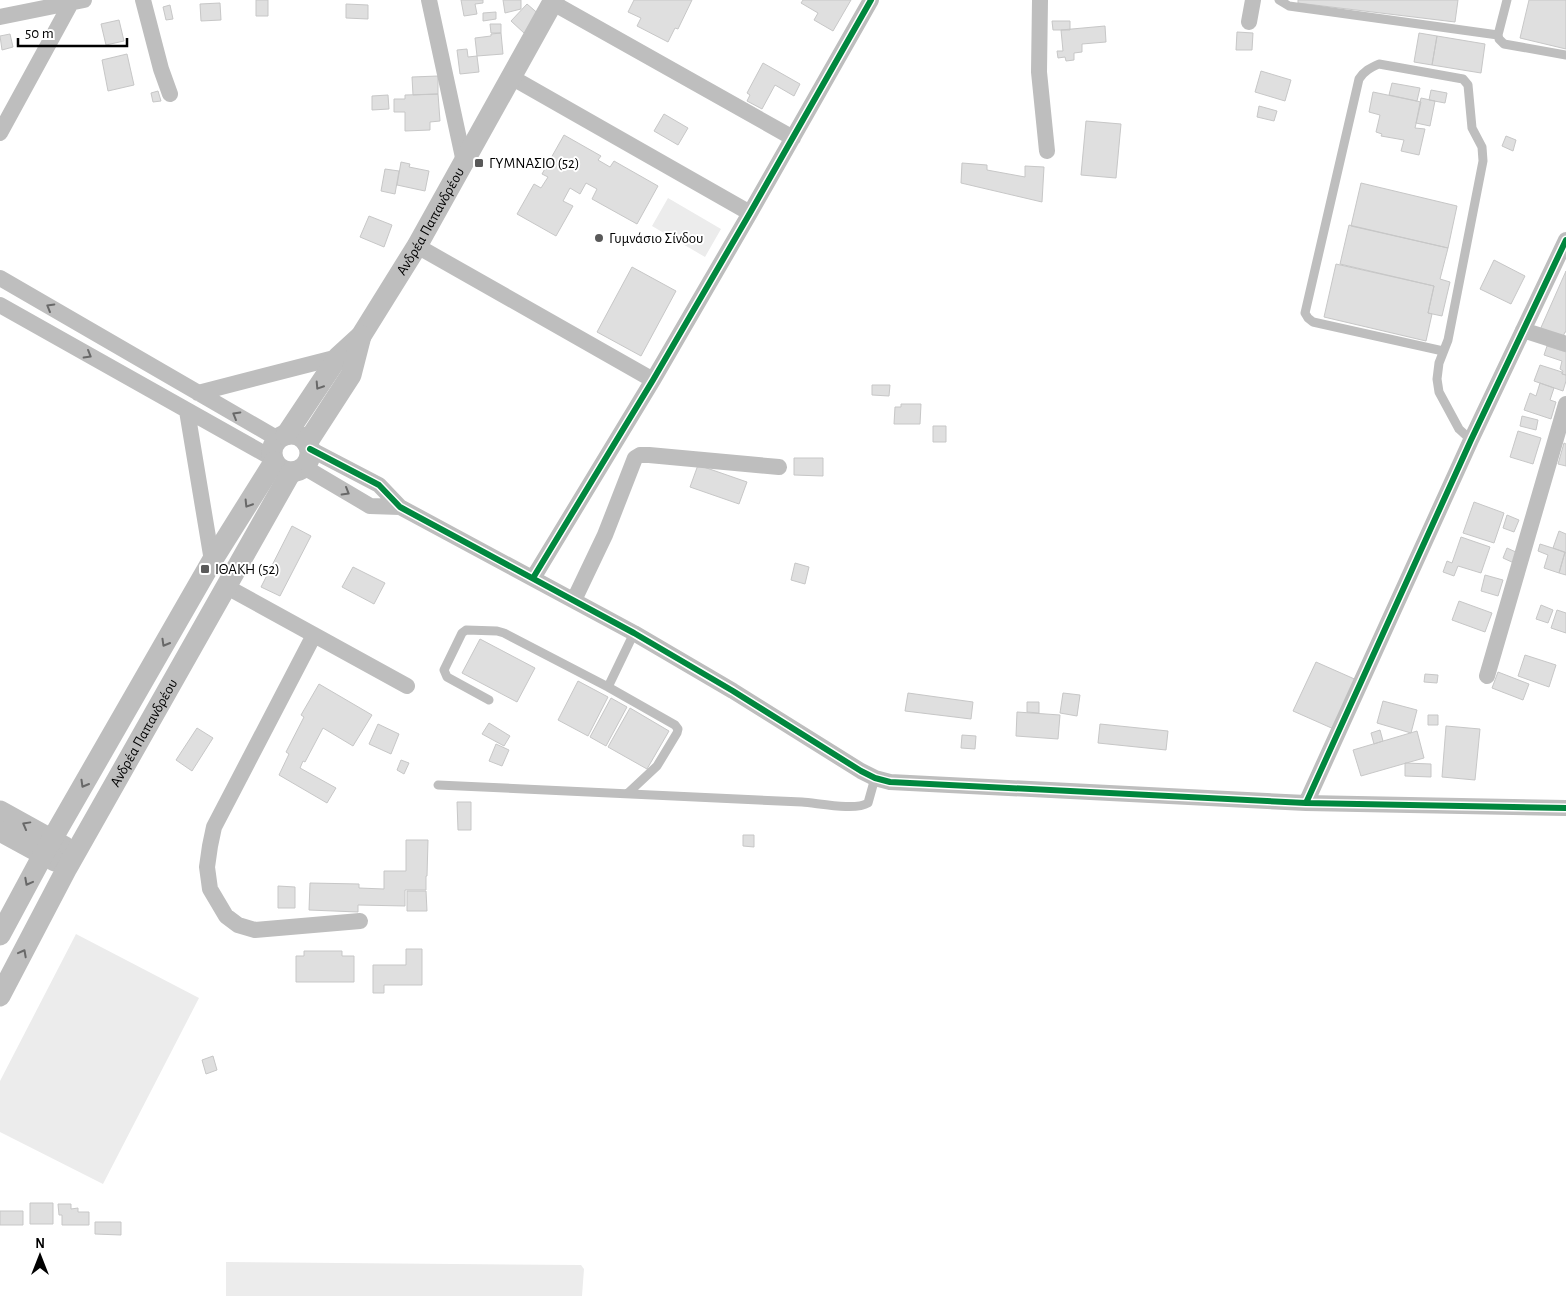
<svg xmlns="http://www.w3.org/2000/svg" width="1566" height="1296" font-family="'Alegreya Sans',sans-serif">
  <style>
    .green { fill: #ececec }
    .building { fill: #dfdfdf; stroke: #c7c7c7 }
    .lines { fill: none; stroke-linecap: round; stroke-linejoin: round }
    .service { stroke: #bebebe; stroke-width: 9 }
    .minor { stroke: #bebebe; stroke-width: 16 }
    .tertiary { stroke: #bebebe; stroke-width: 21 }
    .cycleway-casing { stroke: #fff; stroke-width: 9 }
    .cycleway { stroke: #00873e; stroke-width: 6 }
    .oneway { stroke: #686868 }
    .poi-dot { fill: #595959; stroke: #fff; stroke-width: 2 }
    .labels { text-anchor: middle; stroke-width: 4; stroke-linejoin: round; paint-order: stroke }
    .poi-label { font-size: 15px; fill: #000; stroke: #fff; text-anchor: start }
    .street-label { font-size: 15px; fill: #000; stroke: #fff }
  </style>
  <rect width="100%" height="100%" fill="#fff"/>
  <path class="green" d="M668,198L721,229L705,257L652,226Z
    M76,934L199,998L103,1184L0,1132V1081Z
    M226,1262L581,1265L584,1269L582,1296H226Z"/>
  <path class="building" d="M256,0H268V16H256Z
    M461,0H483V3L475,4L477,14L464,16Z
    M503,0H521V9L505,13Z
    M634,0H692L678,29L675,28L668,42L637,26L641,18L628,12Z
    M803,0H851L833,31L814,20L818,13L801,3Z
    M1298,0H1458L1455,22L1298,3Z
    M1529,0H1566V49L1520,38Z
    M220,3L221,20L201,21L200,4Z
    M346,4L368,5V19L346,18Z
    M527,4L541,16L524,33L511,21Z
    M170,5L173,19L166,20L163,7Z
    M496,12V19L483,21V13Z
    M119,20L124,41L106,45L101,24Z
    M1052,21H1070V30H1053Z
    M490,24H501V33H491Z
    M1105,26L1106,42L1082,44V52L1074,53V60L1066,61L1065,57L1058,58L1057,51H1063L1061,30Z
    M1237,32L1253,33L1252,50H1236Z
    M501,33L503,54L477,56L475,38L491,36V34Z
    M1419,33L1437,36L1432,65L1414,62Z
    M10,34L13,47L2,50L0,36Z
    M1437,36L1485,44L1481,73L1432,65Z
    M467,49L468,57L477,56L479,72L460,74L457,50Z
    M127,54L134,85L108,91L102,60Z
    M763,63L800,84L794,96L775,85L762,109L747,101L750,95L747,93Z
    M1261,71L1291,80L1285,101L1255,92Z
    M438,76V94L413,95L412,77Z
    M1392,83L1420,88L1417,101L1389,95Z
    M1431,90L1447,93L1445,103L1429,100Z
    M158,91L161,101L153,102L151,93Z
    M1373,92L1421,102L1415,128L1425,129L1419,155L1401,151L1404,140L1381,136L1382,134L1376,132L1380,115L1369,112Z
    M438,94L440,121L430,122V130L405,131V112H394V99H405V95Z
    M388,95L389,109L372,110V96Z
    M1421,98L1435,101L1430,126L1416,123Z
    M1259,106L1277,111L1274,121L1257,117Z
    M664,114L688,128L678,145L654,131Z
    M1086,121L1121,124L1116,178L1081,175Z
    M564,135L601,156L598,160L610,167L614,161L658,186L637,224L592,199L597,189L586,183L580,194L570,188L563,201L573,206L556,236L517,214L534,184L541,188L548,177L542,174Z
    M1506,136L1516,140L1513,151L1502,146Z
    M401,162L410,164L409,167L429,171L425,191L397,185Z
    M962,163L987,165V170L1025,177V166L1044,167L1042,202L961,183Z
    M385,169L399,171L395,194L381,191Z
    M1361,183L1457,206L1448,248L1351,226Z
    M369,216L392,225L384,247L360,237Z
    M1349,225L1448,248L1440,279L1450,282L1442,316L1428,313L1434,286L1340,264Z
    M1494,260L1525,276L1511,304L1480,289Z
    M1336,264L1434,286L1428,313L1432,314L1426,341L1324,317Z
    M632,267L676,291L641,356L597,332Z
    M1566,271V332H1565L1561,341L1539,332Z
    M1547,346L1566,352V375L1562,374L1563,371L1560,369L1562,361L1544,355Z
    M1540,365L1562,372V374L1566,375V381L1563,391L1534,381Z
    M1540,383L1554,388L1550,400L1556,402L1551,419L1524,410L1530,393L1536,396Z
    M872,385H890L889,396L872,395Z
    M901,404H921L920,424H894L895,407H901Z
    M1522,416L1538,420L1536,430L1520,426Z
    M933,426H946V442H933Z
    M1518,431L1541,438L1533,464L1510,457Z
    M1564,443L1566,444V466L1558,464Z
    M794,458H823V476L794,475Z
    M698,465L747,482L739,504L690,487Z
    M1474,502L1504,513L1494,543L1463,533Z
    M1507,515L1519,520L1514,532L1503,528Z
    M292,526L311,536L280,596L261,587Z
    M1559,531L1566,534V553L1553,548Z
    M1461,537L1490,547L1481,573L1458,566L1454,576L1443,572L1447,561L1452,563Z
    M1540,544L1565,552L1559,573L1544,568L1548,555L1538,551Z
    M1507,548L1518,553L1514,563L1503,558Z
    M1565,552L1566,553V575L1559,573Z
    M795,563L809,567L805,584L791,580Z
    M353,567L385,583L374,604L342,587Z
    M1485,575L1503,580L1498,596L1481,591Z
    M1459,601L1492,613L1485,632L1452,620Z
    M1541,605L1553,610L1548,623L1536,619Z
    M1557,610L1566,613V633L1551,628Z
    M480,639L535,668L517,702L462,673Z
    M1525,655L1556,665L1549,687L1518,676Z
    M1316,662L1359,681L1336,730L1293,711Z
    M1498,672L1529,684L1523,700L1492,688Z
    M1425,674L1438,675L1437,683L1424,682Z
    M578,681L608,697L588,736L558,720Z
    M319,684L372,715L353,746L323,728L305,762L303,761L300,768L336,788L327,803L279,775L289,754L286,752L304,717L301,715Z
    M908,693L973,702L971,719L905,711Z
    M1063,693L1080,695L1077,716L1060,713Z
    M611,698L627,707L606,746L590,737Z
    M1383,701L1417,710L1411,733L1377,723Z
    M1027,702H1039V713L1027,712Z
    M630,708L669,731L647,769L608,747Z
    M1017,712L1060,715L1058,739L1016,736Z
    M1428,715H1438V725H1428Z
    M489,723L510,736L504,746L482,734Z
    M378,724L399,734L391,754L369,744Z
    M1100,724L1168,731L1166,750L1098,743Z
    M1446,726L1480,729L1475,780L1442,777Z
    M197,728L213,738L192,771L176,760Z
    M1380,730L1383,741L1374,744L1371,733Z
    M1417,731L1424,758L1361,776L1353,750Z
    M962,735L976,736L975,749L961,748Z
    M496,744L509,750L502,766L489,761Z
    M401,760L409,763L404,774L397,770Z
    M1405,763L1431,764V777L1405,776Z
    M457,802H471V830H458Z
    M743,835H754V847L743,846Z
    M406,840H428L427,876H426V890H405V906L358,905V912L309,910L310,883L359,884V888L384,889V871H406Z
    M278,886L295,887V908H278Z
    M407,891H426L427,911H407Z
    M406,949H422V985H384V993H373V965H406Z
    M304,951H342V956H354V982H296V956H304Z
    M213,1056L217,1070L206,1074L202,1060Z
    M30,1203H53V1224H30Z
    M58,1204H71V1209L78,1208V1212H89V1225H62V1215H59Z
    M0,1211H23V1225H0Z
    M95,1222H121V1235L95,1234Z"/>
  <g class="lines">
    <path class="service" d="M1279,0L1289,6L1498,35
      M1507,0L1498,35L1499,39L1504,44L1566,55
      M1443,351L1313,322L1308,318L1305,313L1359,79C1364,71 1370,68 1379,64L1463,79L1468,85L1472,128L1482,147L1483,161L1448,340L1439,363L1437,379L1439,392L1459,429L1471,440
      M489,700L447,677L444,670L462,633L466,630L497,631L504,633L608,687
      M438,785L802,802C818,803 855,811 868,803L875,778
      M627,794L657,766L677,733L678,729L675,725L608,687L634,633"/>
    <path class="minor" d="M143,0L161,69L170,94
      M429,0L464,162
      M1040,0L1039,72L1047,151
      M553,3L793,138
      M0,17L84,0
      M1249,22L1253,0
      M511,77L750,213
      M0,133L71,3
      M417,246L653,380
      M0,278L278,439
      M0,305L272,458
      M1523,330L1566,344
      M198,393L338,357
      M187,411L212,561
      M310,449L379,485L400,507L634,633L733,691L861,771L875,778L890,782L1306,803L1566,808
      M304,467L370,506L400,507
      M533,578L653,380L750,213L871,0
      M227,587L407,686
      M574,600L605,535L635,458L640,455H649L779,467
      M314,635L214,827L210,846L207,867L210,889L226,916L238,925L255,930L360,921
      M1487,676L1566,404
      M1306,803L1471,440L1566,240"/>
    <g class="tertiary">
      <circle cx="291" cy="453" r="19"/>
      <path id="s1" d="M286,435L338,357L361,336L417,246L554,0"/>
      <path d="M307,443L351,375L361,336"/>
      <path d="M0,811L65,847"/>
      <path d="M0,831L55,861"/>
      <path d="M0,935L43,855L212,561L274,462"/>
      <path id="s2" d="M0,996L67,868L291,472"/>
    </g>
    <g class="cycleway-casing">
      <path id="cycleway" d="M310,449L379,485L400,507L634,633L733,691L861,771L875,778L890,782L1306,803L1566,808
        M533,578L653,380L750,213L871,0
        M1306,803L1471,440L1566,240"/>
    </g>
    <use href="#cycleway" class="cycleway"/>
  </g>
  <defs><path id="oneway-chevron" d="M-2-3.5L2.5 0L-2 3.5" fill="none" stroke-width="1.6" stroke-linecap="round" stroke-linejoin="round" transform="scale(1.25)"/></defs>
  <g class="oneway">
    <use href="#oneway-chevron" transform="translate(50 307) rotate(-150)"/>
    <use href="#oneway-chevron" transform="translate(88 355) rotate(30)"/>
    <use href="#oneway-chevron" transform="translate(319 386) rotate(123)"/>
    <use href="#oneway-chevron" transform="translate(236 415) rotate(-150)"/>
    <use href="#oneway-chevron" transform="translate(346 492) rotate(30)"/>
    <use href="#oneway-chevron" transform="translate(248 504) rotate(122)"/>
    <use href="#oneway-chevron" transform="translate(165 643) rotate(120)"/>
    <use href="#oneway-chevron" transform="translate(84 784) rotate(120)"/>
    <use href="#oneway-chevron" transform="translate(26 825) rotate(-151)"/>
    <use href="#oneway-chevron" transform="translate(28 882) rotate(118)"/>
    <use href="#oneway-chevron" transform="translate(23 953) rotate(-62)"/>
  </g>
  <g class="poi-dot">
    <rect x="474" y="158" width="10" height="10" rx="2.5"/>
    <circle cx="599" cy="238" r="5"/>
    <rect x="200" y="564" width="10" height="10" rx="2.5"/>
  </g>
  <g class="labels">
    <g class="poi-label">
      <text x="489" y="168">ΓΥΜΝΑΣΙΟ (52)</text>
      <text x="609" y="243">Γυμνάσιο Σίνδου</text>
      <text x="215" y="574">ΙΘΑΚΗ (52)</text>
    </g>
    <g class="street-label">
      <text dy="5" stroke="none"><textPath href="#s1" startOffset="259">Ανδρέα Παπανδρέου</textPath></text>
      <text dy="5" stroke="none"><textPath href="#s2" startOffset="300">Ανδρέα Παπανδρέου</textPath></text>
    </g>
  </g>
  <g transform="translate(40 1256)" stroke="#ffffff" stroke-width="4" paint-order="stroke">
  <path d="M0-4L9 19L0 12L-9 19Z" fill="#000000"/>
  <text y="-8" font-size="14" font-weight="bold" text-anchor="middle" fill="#000000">N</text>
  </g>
  <path d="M18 38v8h109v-8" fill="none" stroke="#000000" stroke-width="2.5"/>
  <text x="25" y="38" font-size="15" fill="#000000" stroke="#ffffff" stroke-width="4" paint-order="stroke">50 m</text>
</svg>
